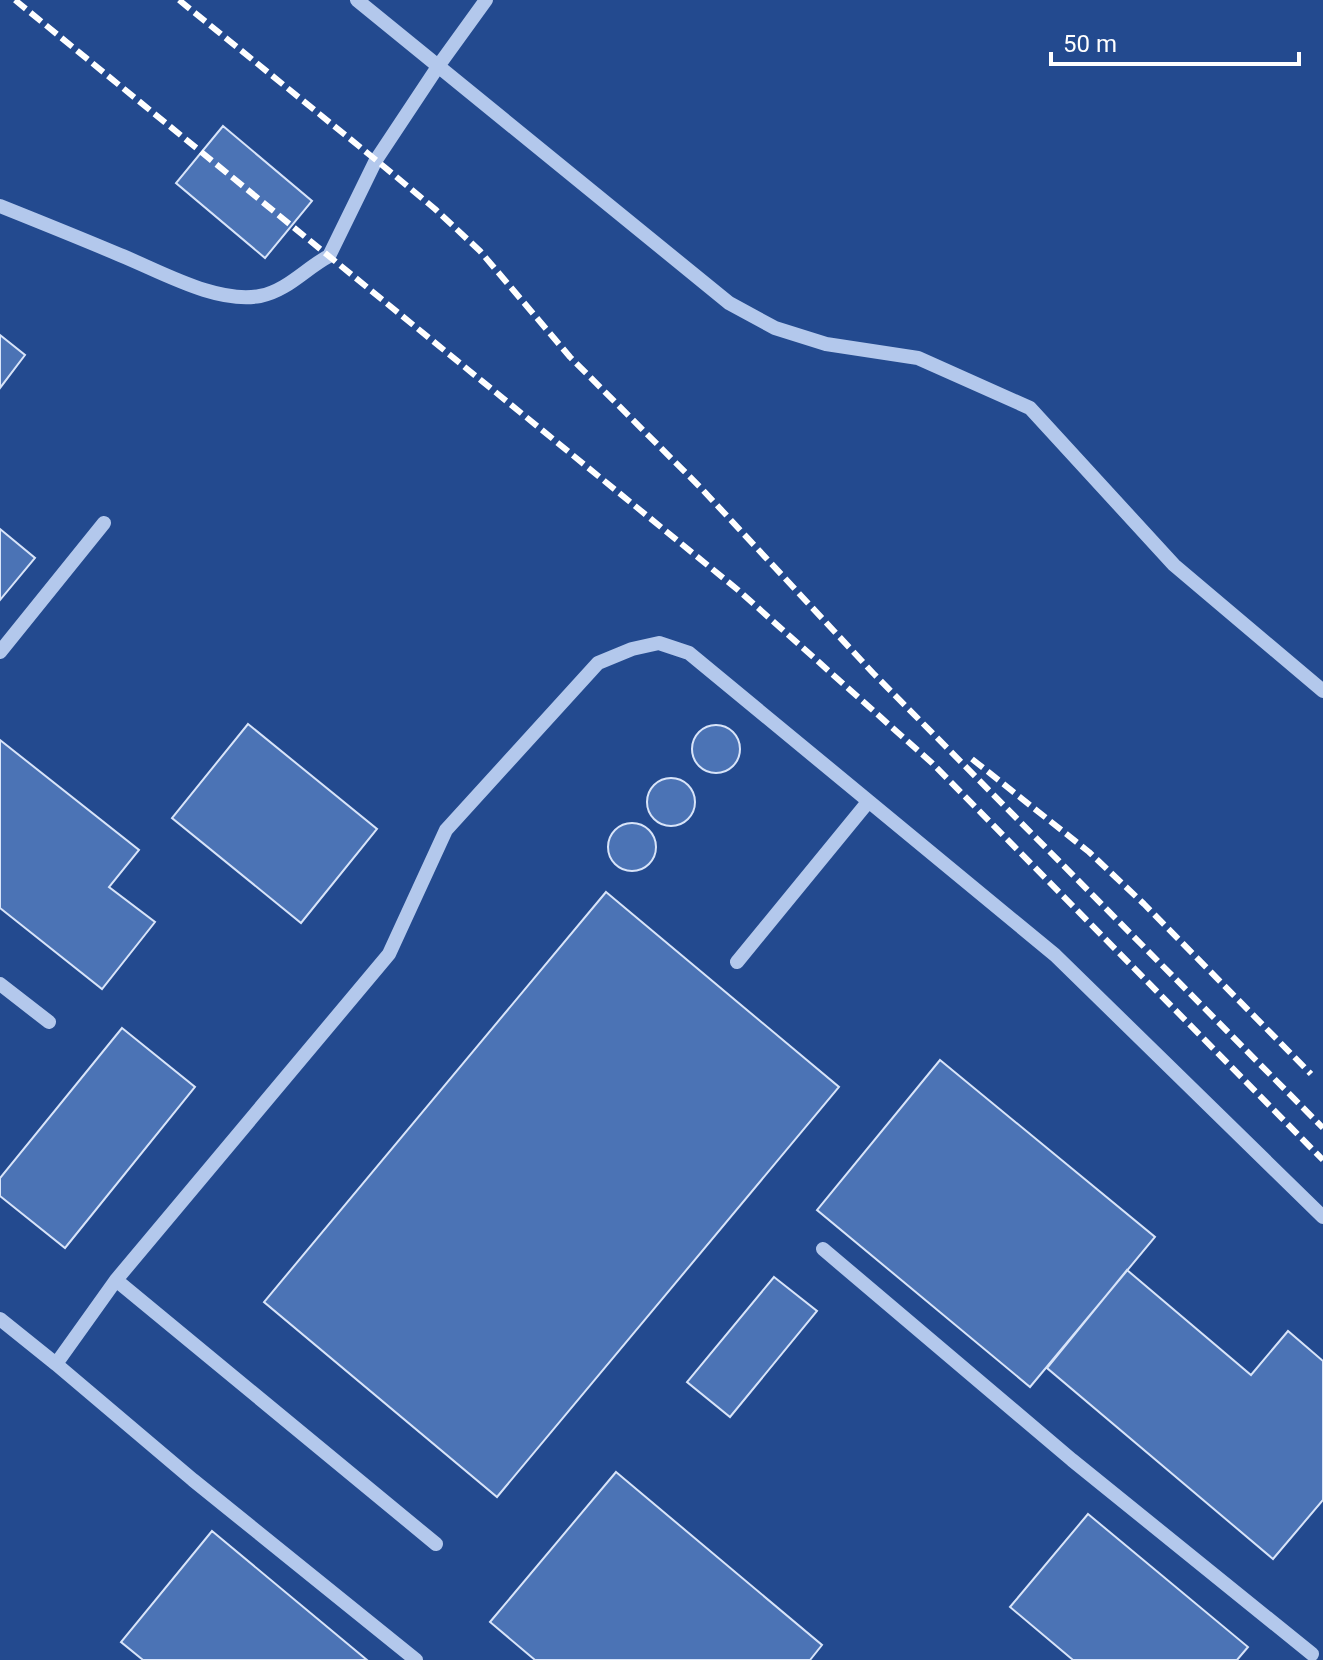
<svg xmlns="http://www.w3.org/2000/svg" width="1323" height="1660" font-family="Roboto,sans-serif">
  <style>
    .building { fill: #4b73b5; stroke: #d8e4f9; stroke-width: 2 }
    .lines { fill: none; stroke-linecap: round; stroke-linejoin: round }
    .minor { stroke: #b3c8ec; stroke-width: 14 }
    .rail { stroke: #fff; stroke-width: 6; stroke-dasharray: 14 6; stroke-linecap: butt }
  </style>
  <rect width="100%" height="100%" fill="#234a8f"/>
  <path class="building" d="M223,126L312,201L265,258L176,183Z
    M0,335L25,355L0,388Z
    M0,529L35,558L0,600Z
    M248,724L377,829L301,923L172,818Z
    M692 749a24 24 0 1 1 48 0a24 24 0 1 1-48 0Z
    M0,740L139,850L109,887L155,922L102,989L0,908Z
    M647 802a24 24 0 1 1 48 0a24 24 0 1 1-48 0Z
    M608 847a24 24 0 1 1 48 0a24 24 0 1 1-48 0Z
    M606,892L839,1087L497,1497L264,1302Z
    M122,1028L195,1087L65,1248L0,1196V1178Z
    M940,1060L1155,1237L1030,1387L817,1210Z
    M1127,1270L1251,1375L1288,1331L1323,1361V1500L1273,1559L1047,1368Z
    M774,1277L817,1311L730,1417L687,1382Z
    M616,1472L822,1645L810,1660H535L490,1622Z
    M1088,1514L1248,1647L1237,1660H1073L1010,1607Z
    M212,1531L367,1660H143L121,1642Z"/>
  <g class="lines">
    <path class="minor" d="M357,0L729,303L775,328L826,344L918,358L1030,408L1174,565L1323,691
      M0,206C40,222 80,238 120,255C160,271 216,304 260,296C287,291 306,268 329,256L376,160L439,65L486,0
      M0,652L104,523
      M737,962L868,802
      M0,984L49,1022
      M823,1249L1072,1460L1312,1654
      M116,1280L436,1544
      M0,1319L56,1364L193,1480L416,1660
      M56,1364L116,1280L389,954L446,830L598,663L632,649L659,643L689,653L1055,955L1323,1217"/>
    <path class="rail" d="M15,0L738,590L932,763L1323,1160
      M179,0L376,160L435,209L480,251L570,357L701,488L873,673L1323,1128
      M972,759L1089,852L1144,904L1311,1074"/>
  </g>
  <path d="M1051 52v12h248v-12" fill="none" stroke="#ffffff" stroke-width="4"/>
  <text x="1063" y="52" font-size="24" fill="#ffffff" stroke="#234a8f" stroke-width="6" paint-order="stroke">50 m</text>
</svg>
